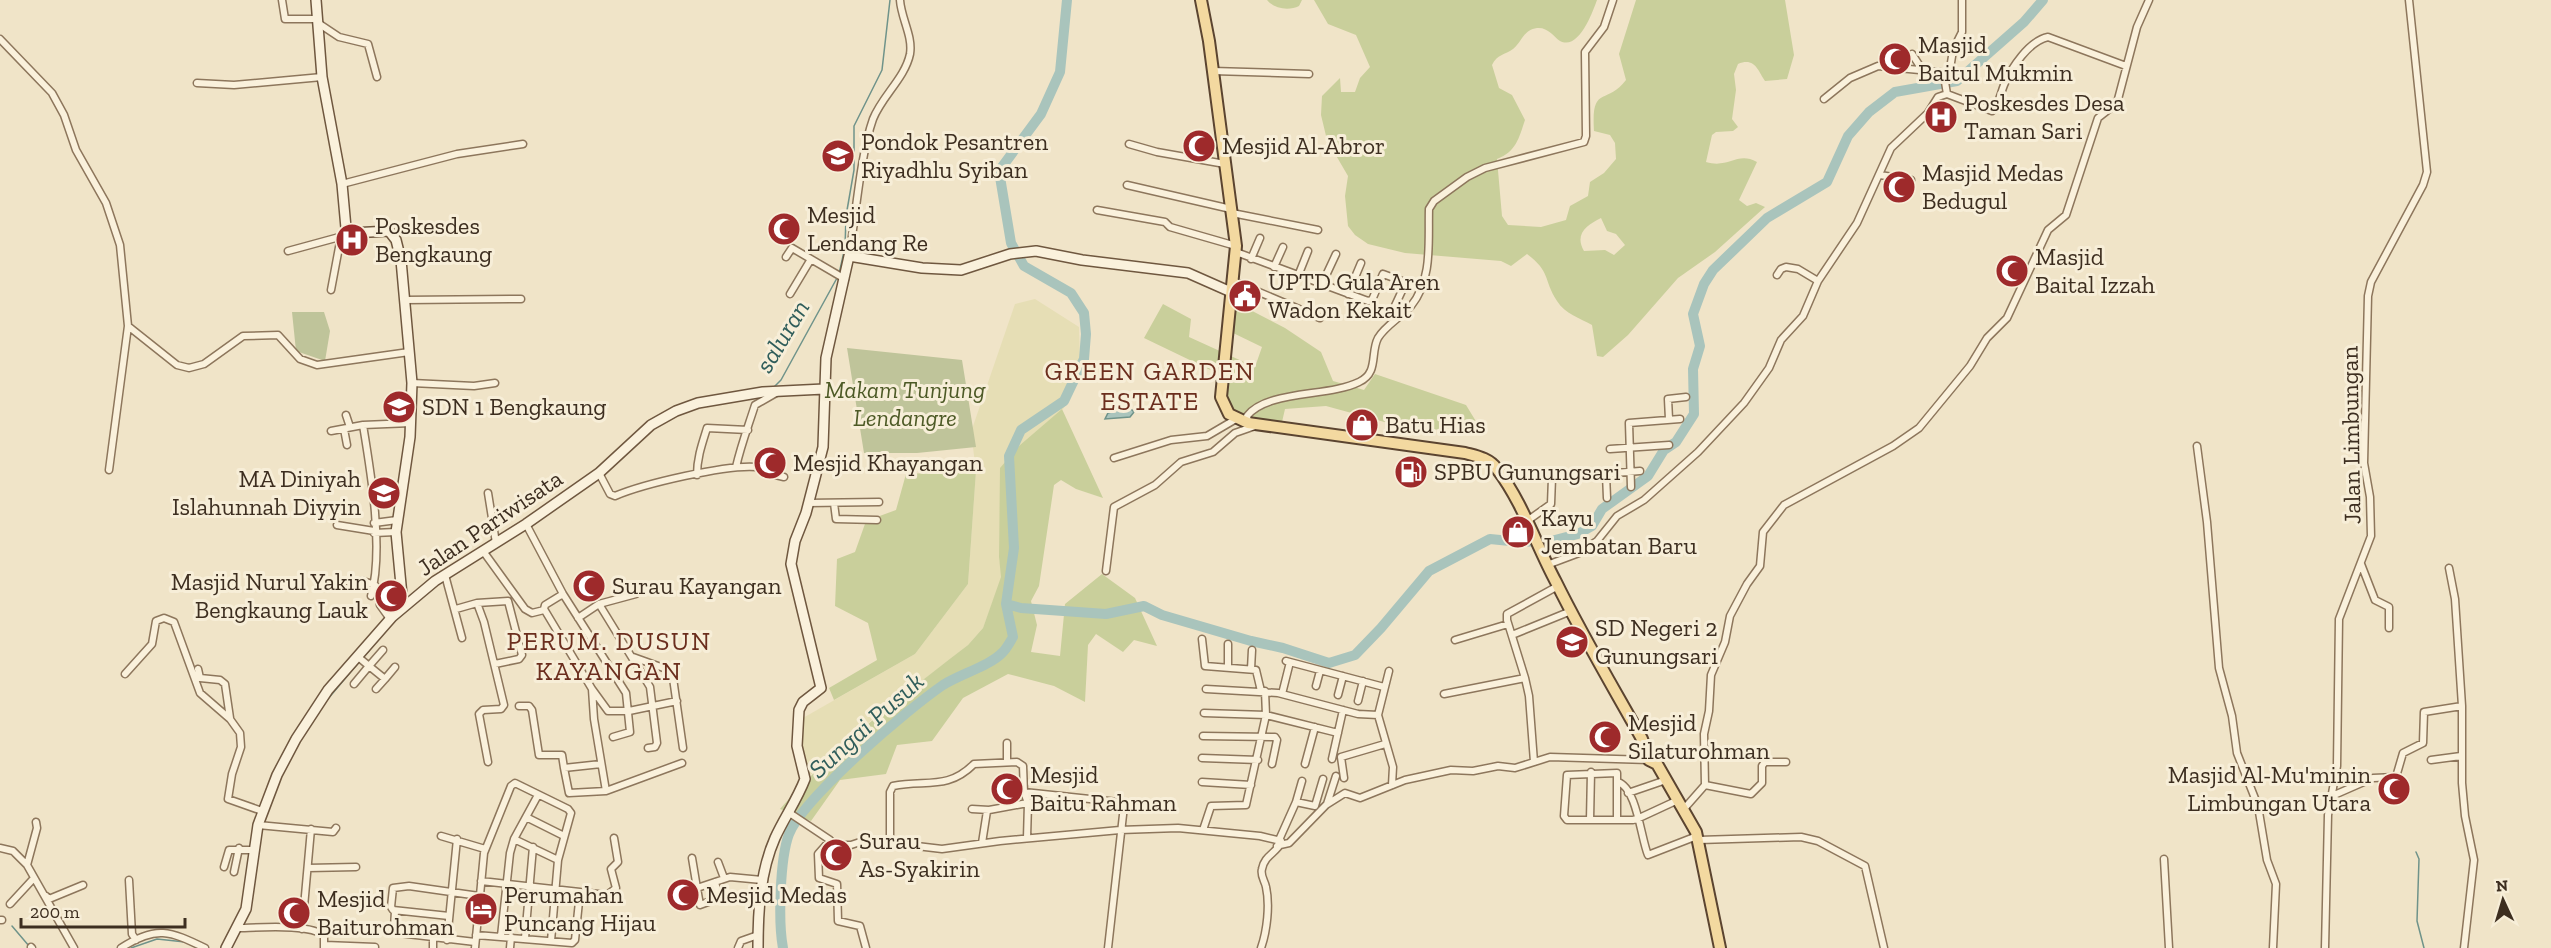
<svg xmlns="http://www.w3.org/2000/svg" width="2551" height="948" font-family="'Zilla Slab',serif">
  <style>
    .farmland { fill: #e6deb5 }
    .green { fill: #c9cf9b; fill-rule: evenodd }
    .cemetery { fill: #bfc49a }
    .water { fill: #a9c4bc; stroke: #6f938a; stroke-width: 1.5 }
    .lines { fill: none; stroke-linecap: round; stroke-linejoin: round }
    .stream { stroke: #6f938a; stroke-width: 1.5 }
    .river { stroke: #a9c4bc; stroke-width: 10 }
    .street-casing { stroke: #8d765c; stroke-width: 9 }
    .secondary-casing { stroke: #6f573f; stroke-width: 12 }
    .primary-casing { stroke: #5b4430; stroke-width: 14 }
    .street { stroke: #faf1dc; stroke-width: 6 }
    .secondary { stroke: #faf1dc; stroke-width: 9 }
    .primary { stroke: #f3d9a0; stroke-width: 10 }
    .labels { text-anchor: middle; stroke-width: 6; stroke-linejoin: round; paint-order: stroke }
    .poi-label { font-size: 24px; fill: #3d2e20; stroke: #f7eed8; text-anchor: start }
    .park-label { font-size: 24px; font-style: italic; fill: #4d5a26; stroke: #f7eed8 }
    .street-label { font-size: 24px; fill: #3d2e20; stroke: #f7eed8 }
    .water-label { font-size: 26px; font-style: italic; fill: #2f5d5a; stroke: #f7eed8 }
    .neighbourhood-label { font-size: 26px; letter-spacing: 1.5px; fill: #6b2e1e; stroke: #f7eed8 }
  </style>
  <rect width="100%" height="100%" fill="#f0e4c8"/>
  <path class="farmland" d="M1035,299L1079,327L1080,361L1064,408L1020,445L1001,468L999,557L1002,577L983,628L968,645L859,730L805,780L797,739L803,718L915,654L968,584L976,471L971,432L1015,304Z"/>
  <path class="green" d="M1267,0H1302L1299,6C1289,11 1274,9 1267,0Z
    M1314,0H1597C1593,11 1579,51 1560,41C1553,36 1548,27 1537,28C1523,30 1522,42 1513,49C1505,55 1497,54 1492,65L1499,88L1512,95L1525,120C1519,138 1516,152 1497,159L1502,216L1508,225L1541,227L1566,220L1570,206L1588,196L1590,182L1604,173L1616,159L1615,143L1610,135L1594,131C1591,84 1606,106 1626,80L1619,54L1636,0H1785L1794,55L1787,79L1765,81C1758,71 1755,57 1738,64L1734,74L1736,90L1732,119L1738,127L1733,131L1716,132L1712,135L1706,162C1729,169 1737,151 1757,162L1739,200L1747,206L1756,203L1765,207L1715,252L1678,278L1628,335L1603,357L1597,356L1592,325C1580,318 1565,314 1557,301C1543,279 1551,272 1527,254L1511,266L1501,261L1405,253L1368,244L1355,235L1348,226L1345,196L1348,176L1327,140L1321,115L1322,96L1340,78L1341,92H1355L1360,78L1370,67L1356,35L1328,24ZM1601,218L1607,231L1616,234L1625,245L1614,255L1605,250L1584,251C1574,234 1587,225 1601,218Z
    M1233,301L1285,328L1321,352L1333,381L1364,390L1375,374L1466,405L1477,423L1421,432L1326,406L1285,409L1282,422L1231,413L1221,391L1223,376L1144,338L1163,304L1191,319L1189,337L1255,367L1262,347L1231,332Z
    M1062,409L1103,498L1076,489L1061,480L1054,485L1039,586L1031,601L1037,625L1031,652L1060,656L1065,604L1102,574L1135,598L1157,646L1134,640L1123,652L1096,634L1088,645L1085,702L1054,686L1008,674L963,698L932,741L897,745L886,774L840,780L811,821L780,809C835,746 902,696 968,645L983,628L1001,577L999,557L1000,468L1020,445Z
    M976,471L968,584L915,654L834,700L829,688L877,660L868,623L835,606L837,559L855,552L866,521L896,510L906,474Z"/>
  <path class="cemetery" d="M292,312H324L330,331L325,361L296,351Z
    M847,348L962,360L976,447L917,453H864Z"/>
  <path class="water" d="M1129,407L1134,412L1130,417L1105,419L1108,413Z"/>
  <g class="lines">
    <path class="stream" d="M839,274L845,247L846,216L854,170V126L882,70L890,0
      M774,387L781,380L837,278
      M387,629L399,617
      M362,658L369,651
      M327,700L359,662
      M2416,852L2419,859L2417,921L2424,948
      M12,926L29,946
      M131,948L157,939L185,942"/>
    <path class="river" d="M1006,604L1021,608L1106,614L1144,606L1162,615L1251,641L1283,648L1329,663L1355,655L1381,628L1429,571L1490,539L1520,542L1551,541L1578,534L1592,526L1602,509L1648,476L1664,450L1676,442L1694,414L1693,369L1700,346L1693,314L1704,284L1713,270L1767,218L1827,182L1848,136L1869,112L1895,92L1957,81L2024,22L2043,0
      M783,948C778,922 780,858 789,834C804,797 908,709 943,685C960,674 990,666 1003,652C1007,648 1010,642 1013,637L1006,604L1014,548L1009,456L1021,430L1064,401L1084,359L1086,334L1084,313L1071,293L1024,266L1011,243L999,171L1041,114L1060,72L1067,0"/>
    <g class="street-casing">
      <path id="street" d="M282,0L285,19H317
        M318,23L339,37L368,44L377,77
        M0,39L52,93L64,115L76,150L106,203L120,245L128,326L177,365L189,368L204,364L243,336L278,335L300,359L317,365L409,352
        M1912,54L1923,71
        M1213,71L1309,74
        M1944,75L1950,69L1953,50L1962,32V0
        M197,83L234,85L322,77
        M1947,94L1992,111C2000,102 2000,95 2004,85C2011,68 2029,41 2048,37L2126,66
        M1824,99L1850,78L1878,66L1940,72L1944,76L1947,94
        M1129,144L1157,152L1225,164
        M1880,175L1911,180
        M342,184L457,154L523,144
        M1127,185L1231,209
        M1097,210L1165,222L1170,227L1236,246
        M1232,213L1318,230
        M288,251L343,236
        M1236,252L1368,301L1372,300L1383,274L1413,285
        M849,256C856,216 860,156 873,119C882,96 905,78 910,54C913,36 901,18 900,0
        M786,257L792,248L845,279
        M1251,259L1260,238
        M1274,267L1283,247
        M1777,275L1781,269L1786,267L1798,269L1818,281
        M1298,276L1308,251
        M1233,281L1320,318
        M1322,284L1336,254
        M331,290L340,242L348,231
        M790,294L811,259
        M1348,294L1361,263
        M405,300L521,299
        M1393,310L1406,282
        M412,383L474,386L495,383
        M346,415L350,427
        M1669,419L1668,399L1686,397
        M1248,423L1247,416C1267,390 1329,397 1359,382C1379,373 1370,353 1378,338C1385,326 1401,317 1411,306C1433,279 1428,242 1429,209L1434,201L1467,177L1485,168L1584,142L1586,136L1585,52L1604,27L1613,0
        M363,425C371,473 384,550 371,596
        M344,429L347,445
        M331,431L363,425L411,423
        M2197,446L2207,522L2219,668L2232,716L2237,753L2258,806L2267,860L2276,884L2273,948
        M1610,449L1669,445
        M1114,458L1171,440L1207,436L1236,419
        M736,467C741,445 748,427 755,405L776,393
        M109,470L128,326
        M599,473L610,494L615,496C643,484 727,464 757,467L762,472L784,477
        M1606,474L1607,498
        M697,475C697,458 702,444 707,428L748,430
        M1631,487L1629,423L1680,419
        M488,493L496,543
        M808,503L879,502
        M834,503L836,519L877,520
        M1527,521L1551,504L1552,478L1640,471
        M374,523L397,520
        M526,524L563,594L626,693L630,732L613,737
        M337,525L374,531
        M374,533L396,532
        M483,551L525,609L532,613L544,610
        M2361,564L2375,600L2389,607V628
        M1547,565L1579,553L1597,541L1617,516L1644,500L1698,452L1744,403L1769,368L1781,340L1803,316L1818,281L1857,223L1891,148L1928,113L1938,97L1947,94
        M2449,568L2455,599L2462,706V783L2465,816L2474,860L2464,948
        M1106,571L1114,507L1155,485L1181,462L1213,452L1235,433L1255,426
        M445,575L462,638
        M346,581H363L375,585
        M374,588L400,587
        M378,588L380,605L390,619
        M563,594L545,605L544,609L592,689L594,719L606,791L569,793L564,768L601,764
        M477,603L484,622L504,705L501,709L483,710L479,714L488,762
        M599,604L636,594
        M456,609L477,603L508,601L522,655L519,659L495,664
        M578,618L599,604L650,687L657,743L655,747L648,748
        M1512,635L1571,611
        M1202,639L1205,666L1256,670L1261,691
        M1455,640L1508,624
        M357,656L369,666L383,650
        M633,657L672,671L683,748
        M1286,661L1384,687
        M1228,667V644
        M198,669L200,678L220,680L225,684L230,718
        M1251,669L1252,650
        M1389,671L1378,715L1393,767L1392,785
        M125,674L152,644L156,621L164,618L174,622L200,693L230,719L240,733L241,747L232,774L228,799L262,811
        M1525,678L1529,696L1534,762
        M385,679L395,667
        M354,684L369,666L385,679L376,689
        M1316,686L1320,671
        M592,689L608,711H629L677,701
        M1206,689L1278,693L1358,714L1378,715
        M1282,694L1290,662
        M1444,694L1525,678L1507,620V614L1558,586
        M1338,695L1343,676
        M1358,701L1363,681
        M519,706H529L532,710L539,755H562L564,768
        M1204,713L1266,715L1265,691
        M1203,736L1275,737L1277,740L1272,764
        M1202,758L1258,760
        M1332,759L1343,710
        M2431,760L2461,756
        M1007,762V743
        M1305,764L1315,727
        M1344,778L1341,757L1385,744
        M1202,782L1251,785
        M1618,782C1637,788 1641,839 1648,855L1697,836
        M1705,785L1751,794L1762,783V766L1765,762H1786
        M606,791L682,763
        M1024,792L1118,802L1124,806L1108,948
        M1628,793L1666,780
        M2332,796L2373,778L2396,777L2403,753L2423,743L2424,712L2462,706
        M1296,802L1315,806L1323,779
        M1327,804L1336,776
        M972,809L989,810L1028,803
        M1683,810L1705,785L1704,734L1709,711L1711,675L1725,642L1730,616L1747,584L1760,566L1763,532L1784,505L1893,446L1919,428L1970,366L1987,338L2007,318L2048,230L2066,215L2098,118L2117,103L2137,27L2149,0
        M788,812L830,840V844
        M526,817L564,836
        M1590,820L1591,772
        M1617,820V773L1567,775L1564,816L1567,820H1633L1637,819L1678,800
        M258,825L333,832L336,828
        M1203,830L1211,806L1246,805L1266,715L1338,733
        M441,836L485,849
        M514,839L558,860
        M1279,840L1296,802L1302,781
        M1699,840L1801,837L1818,841L1865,866L1884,948
        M890,842V792L893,786C925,779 947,791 974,764L1017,762L1023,766L1024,792L1028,803L1027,838
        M982,843L987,811
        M1280,845L1289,843L1326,805L1345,793L1360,798L1405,780L1451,770L1473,771L1498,766L1515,768L1550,757L1649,760
        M0,848L13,851L27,865L74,948
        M692,858L697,888L730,877L762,880
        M2164,859L2169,948
        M718,862L724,878
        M27,865L37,828L36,822
        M224,867L229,850H254
        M308,868L356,867
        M234,872L239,848
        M129,880L132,934L136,940
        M481,881L607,895L616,888L611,869L618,862L614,838
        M697,888L700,905L719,898L715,882
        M46,896L49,899L83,885
        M10,904L34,878
        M395,911L394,928L399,933L475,942
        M449,916L393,910L391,907L393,888L409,886L479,896
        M0,920H2
        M236,928C254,928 312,923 324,936V948
        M302,929L311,829
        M476,935L572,943L575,940L580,892
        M501,936L510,853L514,839L538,795
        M525,938L533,847
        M447,940L457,839
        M325,945L375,947
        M31,947L32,948
        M121,948C156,925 170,931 205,948
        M433,948V937
        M475,948L484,853L511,786L515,783L568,809L571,813L558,860L551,941
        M510,948L511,937
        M738,948L741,941L758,935
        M866,948L860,926L838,921L837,884L819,878L818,854L826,845H851L866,840L942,849L1000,841L1120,830L1178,828L1260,836L1281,841L1277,846L1281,843C1276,853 1264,856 1262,869C1260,876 1265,881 1266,887C1270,905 1267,931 1261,948
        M2325,948L2328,815L2337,766L2339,619L2371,536L2370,497L2364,463L2368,296L2371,282L2423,185L2427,172L2409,0"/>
    </g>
    <g class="secondary-casing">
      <path id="secondary" d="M316,0L322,77L342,184L346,228L352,233L389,231L396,240L401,260L412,383L410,437L396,532L403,606
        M226,948L246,909L258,825L277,775L296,739L328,690L392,617L435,581L526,524L599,473L651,425L676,411L698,403L763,392L824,389
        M758,948C758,911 760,872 775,838C784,818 797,800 805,779L797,746L799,710L803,702L821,688L791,564L795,541L806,513L823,447L826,358L849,256L922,268L961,270L1010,254L1036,251L1082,260L1188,273L1231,292"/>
    </g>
    <g class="primary-casing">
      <path id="primary" d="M1201,0L1209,41L1236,246L1221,397L1229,414L1248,423L1465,453C1476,456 1489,458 1497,469C1523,503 1536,545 1556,582C1582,635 1613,687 1642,739L1649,760L1657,764L1696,832L1720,948"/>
    </g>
    <use href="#street" class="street"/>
    <use href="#secondary" class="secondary"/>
    <use href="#primary" class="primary"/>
  </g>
  <defs>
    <g id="mosque-disc" transform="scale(1.725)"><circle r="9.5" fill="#9e2a2b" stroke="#f7eed8"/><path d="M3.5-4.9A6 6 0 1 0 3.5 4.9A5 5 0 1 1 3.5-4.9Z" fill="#fff"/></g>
    <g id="hospital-disc" transform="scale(1.725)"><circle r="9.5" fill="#9e2a2b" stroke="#f7eed8"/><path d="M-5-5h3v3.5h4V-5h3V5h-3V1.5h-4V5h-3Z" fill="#fff"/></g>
    <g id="school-disc" transform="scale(1.725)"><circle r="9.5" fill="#9e2a2b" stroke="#f7eed8"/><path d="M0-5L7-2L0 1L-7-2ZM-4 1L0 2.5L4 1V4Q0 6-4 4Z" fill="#fff"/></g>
    <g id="civic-disc" transform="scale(1.725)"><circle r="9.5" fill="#9e2a2b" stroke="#f7eed8"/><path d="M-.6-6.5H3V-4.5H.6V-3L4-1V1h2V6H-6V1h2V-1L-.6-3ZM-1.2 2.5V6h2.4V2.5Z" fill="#fff"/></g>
    <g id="shop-disc" transform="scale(1.725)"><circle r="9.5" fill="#9e2a2b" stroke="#f7eed8"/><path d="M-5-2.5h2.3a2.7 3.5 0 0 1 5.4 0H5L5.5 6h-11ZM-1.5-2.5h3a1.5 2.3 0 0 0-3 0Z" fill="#fff"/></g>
    <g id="fuel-disc" transform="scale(1.725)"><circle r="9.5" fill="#9e2a2b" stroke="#f7eed8"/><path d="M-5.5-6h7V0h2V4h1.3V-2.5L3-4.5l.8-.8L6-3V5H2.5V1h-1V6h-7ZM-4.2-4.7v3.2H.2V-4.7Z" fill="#fff"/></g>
    <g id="hotel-disc" transform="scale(1.725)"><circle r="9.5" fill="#9e2a2b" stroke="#f7eed8"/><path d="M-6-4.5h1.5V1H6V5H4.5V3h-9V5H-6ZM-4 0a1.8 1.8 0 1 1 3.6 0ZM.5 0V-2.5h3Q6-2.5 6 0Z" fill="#fff"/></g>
  </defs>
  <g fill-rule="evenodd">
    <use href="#mosque-disc" x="1895" y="59"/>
    <use href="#hospital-disc" x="1941" y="117"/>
    <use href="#mosque-disc" x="1199" y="146"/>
    <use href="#school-disc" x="838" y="156"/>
    <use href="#mosque-disc" x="1899" y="187"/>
    <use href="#mosque-disc" x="784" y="229"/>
    <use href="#hospital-disc" x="352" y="240"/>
    <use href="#mosque-disc" x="2012" y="271"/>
    <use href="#civic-disc" x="1245" y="296"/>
    <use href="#school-disc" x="399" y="407"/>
    <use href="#shop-disc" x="1362" y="425"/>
    <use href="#mosque-disc" x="770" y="463"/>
    <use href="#fuel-disc" x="1411" y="472"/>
    <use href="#school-disc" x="384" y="493"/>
    <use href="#shop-disc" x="1518" y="532"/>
    <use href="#mosque-disc" x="589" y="586"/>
    <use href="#mosque-disc" x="391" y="596"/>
    <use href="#school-disc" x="1572" y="642"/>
    <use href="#mosque-disc" x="1605" y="737"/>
    <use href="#mosque-disc" x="1007" y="789"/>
    <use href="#mosque-disc" x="2394" y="789"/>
    <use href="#mosque-disc" x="836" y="855"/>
    <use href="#mosque-disc" x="683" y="895"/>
    <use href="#hotel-disc" x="481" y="909"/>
    <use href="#mosque-disc" x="294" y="913"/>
  </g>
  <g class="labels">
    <g class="poi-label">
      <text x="1918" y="53">Masjid<tspan x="1918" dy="28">Baitul Mukmin</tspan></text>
      <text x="1964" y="111">Poskesdes Desa<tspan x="1964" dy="28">Taman Sari</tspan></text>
      <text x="861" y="150">Pondok Pesantren<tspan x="861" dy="28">Riyadhlu Syiban</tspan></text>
      <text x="1222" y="154">Mesjid Al-Abror</text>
      <text x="1922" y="181">Masjid Medas<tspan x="1922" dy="28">Bedugul</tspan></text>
      <text x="807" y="223">Mesjid<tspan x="807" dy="28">Lendang Re</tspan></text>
      <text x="375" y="234">Poskesdes<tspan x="375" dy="28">Bengkaung</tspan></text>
      <text x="2035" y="265">Masjid<tspan x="2035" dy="28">Baital Izzah</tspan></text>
      <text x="1268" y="290">UPTD Gula Aren<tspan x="1268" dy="28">Wadon Kekait</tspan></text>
      <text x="422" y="415">SDN 1 Bengkaung</text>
      <text x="1385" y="433">Batu Hias</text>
      <text x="793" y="471">Mesjid Khayangan</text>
      <text x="1434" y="480">SPBU Gunungsari</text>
      <text x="361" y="487" text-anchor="end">MA Diniyah<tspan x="361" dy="28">Islahunnah Diyyin</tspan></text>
      <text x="1541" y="526">Kayu<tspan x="1541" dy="28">Jembatan Baru</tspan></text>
      <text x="368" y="590" text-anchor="end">Masjid Nurul Yakin<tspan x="368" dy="28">Bengkaung Lauk</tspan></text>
      <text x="612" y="594">Surau Kayangan</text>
      <text x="1595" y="636">SD Negeri 2<tspan x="1595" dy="28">Gunungsari</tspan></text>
      <text x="1628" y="731">Mesjid<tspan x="1628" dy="28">Silaturohman</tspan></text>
      <text x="1030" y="783">Mesjid<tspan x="1030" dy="28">Baitu Rahman</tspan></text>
      <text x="2371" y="783" text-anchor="end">Masjid Al-Mu'minin<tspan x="2371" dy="28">Limbungan Utara</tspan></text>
      <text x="859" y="849">Surau<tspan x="859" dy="28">As-Syakirin</tspan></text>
      <text x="504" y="903">Perumahan<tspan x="504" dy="28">Puncang Hijau</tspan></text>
      <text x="706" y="903">Mesjid Medas</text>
      <text x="317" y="907">Mesjid<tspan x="317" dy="28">Baiturohman</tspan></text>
    </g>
    <g class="park-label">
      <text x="905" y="398">Makam Tunjung<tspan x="905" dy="28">Lendangre</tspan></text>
    </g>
    <g class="street-label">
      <text transform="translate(2351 435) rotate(-91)" y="8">Jalan Limbungan</text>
      <text transform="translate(490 523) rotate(-34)" y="8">Jalan Pariwisata</text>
    </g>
    <g class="water-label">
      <text transform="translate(782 336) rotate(-59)" y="9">saluran</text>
      <text transform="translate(866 725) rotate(-42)" y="9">Sungai Pusuk</text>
    </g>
    <g class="neighbourhood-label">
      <text x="1150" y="380">GREEN GARDEN<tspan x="1150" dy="30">ESTATE</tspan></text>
      <text x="609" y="650">PERUM. DUSUN<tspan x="609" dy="30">KAYANGAN</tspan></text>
    </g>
  </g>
  <g transform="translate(2503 900) rotate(356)" stroke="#f7eed8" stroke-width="4.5" paint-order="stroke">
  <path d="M0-4.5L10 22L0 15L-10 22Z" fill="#3d2e20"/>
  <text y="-9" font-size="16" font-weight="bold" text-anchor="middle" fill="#3d2e20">N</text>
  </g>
  <path d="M21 918v9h164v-9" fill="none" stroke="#3d2e20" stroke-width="3"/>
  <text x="30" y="918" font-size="18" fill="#3d2e20" stroke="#f7eed8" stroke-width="4.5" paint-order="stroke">200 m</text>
</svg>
